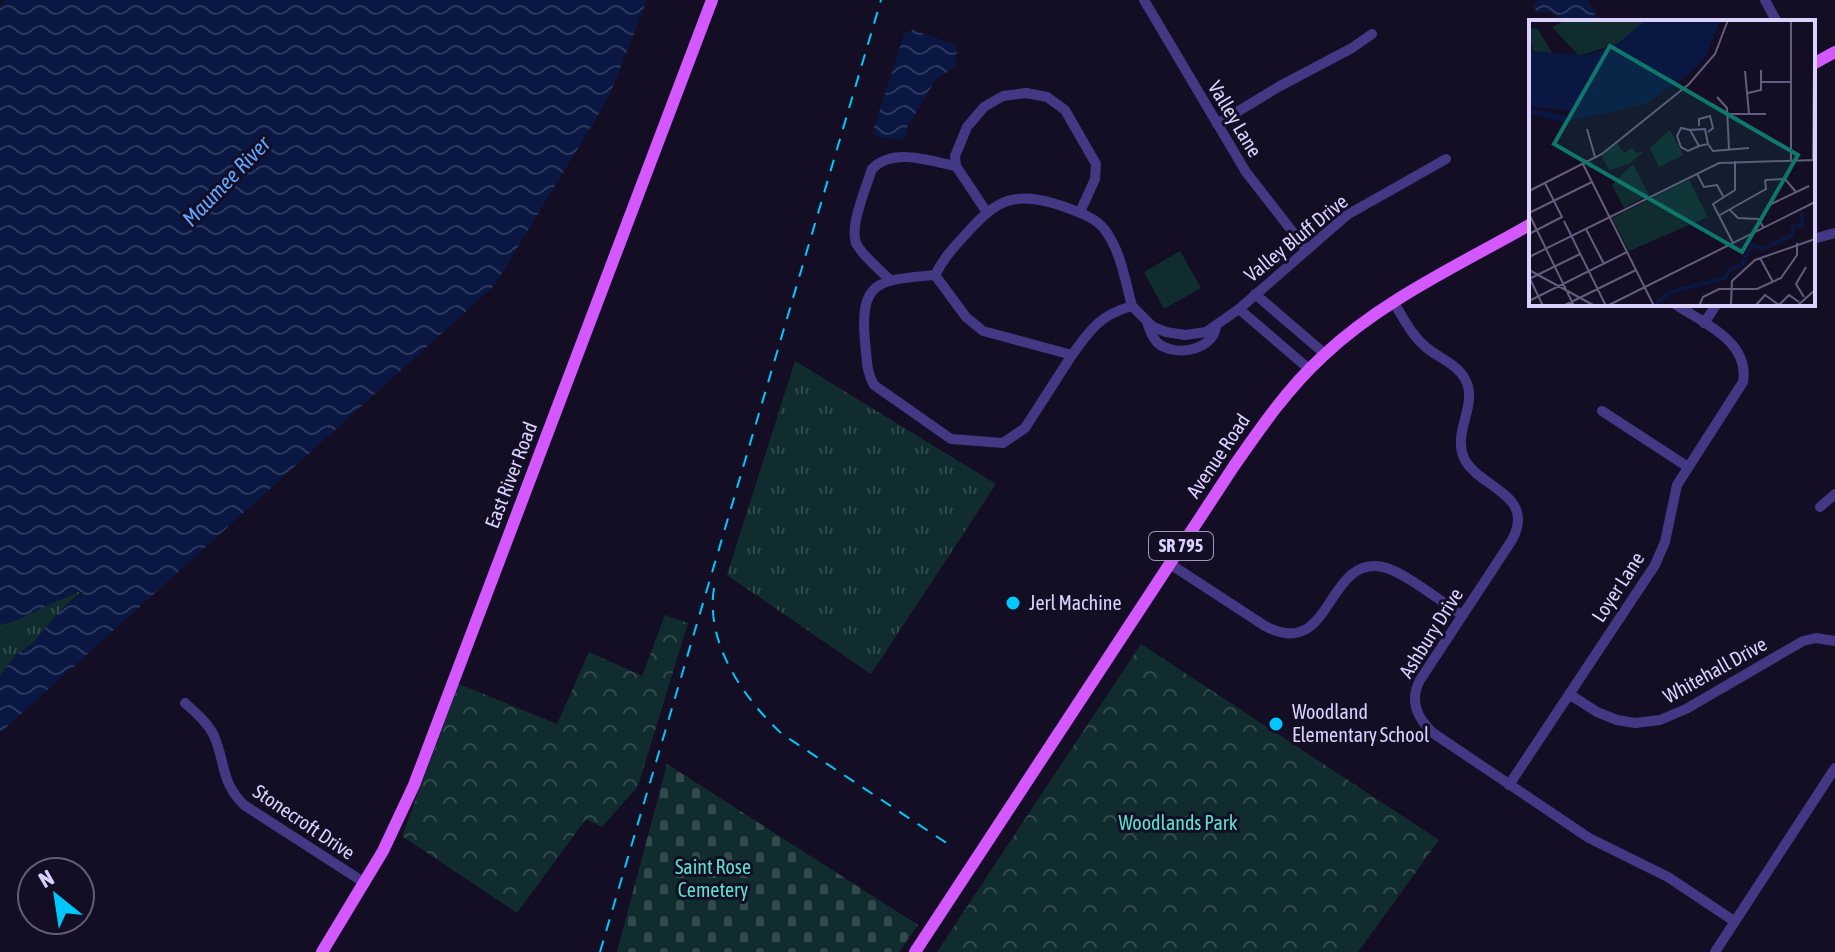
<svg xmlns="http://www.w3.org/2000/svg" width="1835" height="952" font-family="'Asap Condensed',sans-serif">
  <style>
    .grass { fill: url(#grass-tufts) }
    .forest { fill: url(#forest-crowns) }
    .cemetery { fill: url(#cemetery-stones) }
    .pitch { fill: #112c2e }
    .water { fill: url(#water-waves) }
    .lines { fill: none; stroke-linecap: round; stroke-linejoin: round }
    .minor { stroke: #433884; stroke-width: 10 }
    .major { stroke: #d358ff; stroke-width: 12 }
    .rail { stroke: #00c8fc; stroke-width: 2; stroke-dasharray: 12 10; stroke-linecap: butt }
    .poi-dot { fill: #00c8fc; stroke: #140e24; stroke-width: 3 }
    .labels { text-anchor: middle; stroke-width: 6; stroke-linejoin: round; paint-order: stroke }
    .shield { fill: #140e24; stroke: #9f96bd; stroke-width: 2 }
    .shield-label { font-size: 18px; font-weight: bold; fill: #dbd1ff }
    .street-label { font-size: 20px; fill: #dbd1ff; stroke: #140e24 }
    .poi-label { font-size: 20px; fill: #dbd1ff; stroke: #140e24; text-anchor: start }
    .park-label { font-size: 20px; fill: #5ae2ce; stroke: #140e24 }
    .water-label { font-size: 22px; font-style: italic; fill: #5fa4ff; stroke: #140e24 }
    .inset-river { fill: none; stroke: #091742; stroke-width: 4 }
    .inset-road { fill: none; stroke: #645c7c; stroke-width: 2 }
    .view { fill: #0f766e; fill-opacity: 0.15; stroke: #0f766e; stroke-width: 4 }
    .inset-edge { fill: none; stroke: #dbd1ff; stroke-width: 4 }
  </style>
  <defs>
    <pattern id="grass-tufts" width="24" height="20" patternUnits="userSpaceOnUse" patternTransform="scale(2)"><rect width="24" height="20" fill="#112c2e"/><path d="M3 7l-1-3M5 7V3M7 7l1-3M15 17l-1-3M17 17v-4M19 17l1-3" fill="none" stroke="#334a4d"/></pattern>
    <pattern id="forest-crowns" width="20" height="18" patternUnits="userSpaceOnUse" patternTransform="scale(2)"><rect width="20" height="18" fill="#112c2e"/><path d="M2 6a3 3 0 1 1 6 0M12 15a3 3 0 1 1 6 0" fill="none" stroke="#334a4d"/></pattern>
    <pattern id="cemetery-stones" width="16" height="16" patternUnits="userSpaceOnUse" patternTransform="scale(2)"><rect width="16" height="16" fill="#112c2e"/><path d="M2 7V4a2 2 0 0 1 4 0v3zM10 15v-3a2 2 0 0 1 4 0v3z" fill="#334a4d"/></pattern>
    <pattern id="water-waves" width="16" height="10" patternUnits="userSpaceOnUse" patternTransform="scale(2)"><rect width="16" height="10" fill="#091742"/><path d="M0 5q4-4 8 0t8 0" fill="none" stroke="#2c385e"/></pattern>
  </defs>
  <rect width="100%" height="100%" fill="#140e24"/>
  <path class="grass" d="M795,361L996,484L871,674L727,575Z
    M83,590L62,609L36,641L15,656L0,676V625Z"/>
  <path class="forest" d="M665,615L688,623L638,786L602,827L586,819L517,913L402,836L459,684L557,724L589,652L642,676Z
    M1141,644L1439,840L1358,952H937Z"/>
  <path class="cemetery" d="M667,764L918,925L899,952H617Z"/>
  <path class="pitch" d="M1180,251L1201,288L1164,309L1144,272Z"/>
  <path class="water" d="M5,0H647L609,97L494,286L0,733V676L17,653L28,648L62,609L83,592H76L15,621L0,625V6Z
    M1538,0H1587L1600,22H1562L1551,12L1537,13L1533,6Z
    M913,30L953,44L957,50L955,67L936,79L907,127L904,140L876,137L874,128L904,34Z"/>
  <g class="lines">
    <path class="minor" d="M1144,0L1246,172L1306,249
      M1765,0L1777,22
      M1217,124L1280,86L1352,48L1372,34
      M986,211L956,166L955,156L967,127L984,107L1003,96L1026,93L1047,97L1065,110L1096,164L1095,179L1080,212
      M1813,239L1835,233
      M935,275C880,280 859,279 865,342C867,357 866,372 874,385L951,439L1003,443L1025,428L1072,355
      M889,279C879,269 865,258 857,245C848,229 866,188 872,169C893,147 929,161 956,166
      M1255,294L1325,354
      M1394,303C1404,319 1412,336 1427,348C1439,358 1457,364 1465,379C1479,405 1452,431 1464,458C1478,488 1537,494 1512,540L1420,680C1409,701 1417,718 1433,733L1589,838L1668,877L1734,921
      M1132,306C1125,280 1121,252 1105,230C1095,217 1078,212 1062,206C1014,190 997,199 965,235C953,248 943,259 935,275L966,317L983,331L1072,355C1091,329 1100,315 1132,306L1153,327L1166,332L1185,335L1206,332L1239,309L1347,215L1446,159
      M1239,309L1309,369
      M1704,323L1717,304
      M1148,325C1151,333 1154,342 1162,346C1181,356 1212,349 1216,327
      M1602,411L1688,467
      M1820,507L1835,494
      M1170,564L1265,626C1333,662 1325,555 1383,567C1403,571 1443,603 1462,615
      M1569,694L1597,712L1617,720L1635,723L1660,720L1686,709L1803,641L1816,638L1835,641
      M185,703C196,713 208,723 214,736C226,763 220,781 244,805L365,883
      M1509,785L1655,565L1665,542L1677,485L1743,382C1750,341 1703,323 1675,304
      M1715,952L1835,768"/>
    <path class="major" d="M1813,64L1835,52
      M322,952L383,851L414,785L712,0
      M915,952L1234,466C1261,427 1288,388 1323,356C1382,300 1461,264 1531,224"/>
    <path class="rail" d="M714,588C705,643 744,699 782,734L948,844
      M600,952L881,0"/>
  </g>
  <g class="poi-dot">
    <circle cx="1013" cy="603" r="8"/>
    <circle cx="1276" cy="724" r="8"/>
  </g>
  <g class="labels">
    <rect class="shield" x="1149" y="532" width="64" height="28" rx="6"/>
    <g class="shield-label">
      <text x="1181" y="552">SR 795</text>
    </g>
    <g class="street-label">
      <text transform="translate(1235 119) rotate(59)" y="7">Valley Lane</text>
      <text transform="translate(1296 238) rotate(-39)" y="7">Valley Bluff Drive</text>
      <text transform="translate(1218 456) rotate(-56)" y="7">Avenue Road</text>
      <text transform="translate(511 475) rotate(-69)" y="7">East River Road</text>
      <text transform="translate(1618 587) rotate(-57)" y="7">Loyer Lane</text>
      <text transform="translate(1431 633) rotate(-58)" y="7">Ashbury Drive</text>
      <text transform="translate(1715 670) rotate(-29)" y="7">Whitehall Drive</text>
      <text transform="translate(304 822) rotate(34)" y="7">Stonecroft Drive</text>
    </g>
    <g class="poi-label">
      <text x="1029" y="610">Jerl Machine</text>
      <text x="1292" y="719">Woodland<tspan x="1292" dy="23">Elementary School</tspan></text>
    </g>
    <g class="park-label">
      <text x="1178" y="830">Woodlands Park</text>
      <text x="713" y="874">Saint Rose<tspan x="713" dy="23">Cemetery</tspan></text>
    </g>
    <g class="water-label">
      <text transform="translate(226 181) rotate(-46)" y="8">Maumee River</text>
    </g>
  </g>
  <g transform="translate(1529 20)">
    <rect width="286" height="286" fill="#140e24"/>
    <path d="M38,0H117L90,23L50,36L23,7ZM8,8L24,34L4,31L0,9ZM141,110L154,135L130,147L121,128Z" fill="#112c2e"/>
    <path d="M88,123L95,133L103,128L107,133L115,131L100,144L80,150L73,136ZM160,160L179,197L100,231L83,198Z" fill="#112c2e"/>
    <path d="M104,144L120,175L95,188L83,165Z" fill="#112c2e"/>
    <path d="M117,0H191L178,34L164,51L115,85L33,102L0,93V88L37,96L52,92L0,86V31L58,35L90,23Z" fill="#091742"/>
    <path class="inset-river" d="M127,284L141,272L196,258L200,250L213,244L223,225L234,229L263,215L264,206L273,205V192"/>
    <path class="inset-road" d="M216,51L220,94M232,62H262M219,73L232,70V50M188,77L198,88L200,129M198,94H237M170,106V99L181,96L184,108L179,112M58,109L66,137M161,110L152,108L148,116L152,127L159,131L170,126M179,124L176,109L161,110L170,126L179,124L184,131L220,128M262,140V0M284,140L285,42M54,144L125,286M168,154L175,167L188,165L194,176M236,160L256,159L267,172M0,171L73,134L160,64L186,34L199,0M238,186L280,166M201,190L209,198L229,199L235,208M0,193L63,162M0,194L45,286M189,196L237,169L236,160M35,201L77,286M57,209L75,244M0,214L33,197L16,163M204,223L184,184L206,170V141M0,237L190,143L286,140M231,238L244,262M0,250L66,286M0,259L51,234M1,259L14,286M275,277L267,264L277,247M0,281L98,232M202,284L203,261L226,240L286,219M227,285L236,275L250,285M34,286L107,250M78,286L286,182M170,286L174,277L190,269H228L252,258L268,235V223M249,286L260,275L270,282M268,286L286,270"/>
    <path class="view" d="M81,26L269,135L213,232L25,124Z"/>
    <rect width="286" height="286" class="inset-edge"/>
  </g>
  <g transform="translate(56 896) rotate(330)"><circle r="38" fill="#140e24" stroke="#645c7c" stroke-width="2"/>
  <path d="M0-6L14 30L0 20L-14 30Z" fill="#00c8fc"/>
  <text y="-12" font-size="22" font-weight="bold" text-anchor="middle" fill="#dbd1ff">N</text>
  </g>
</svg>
